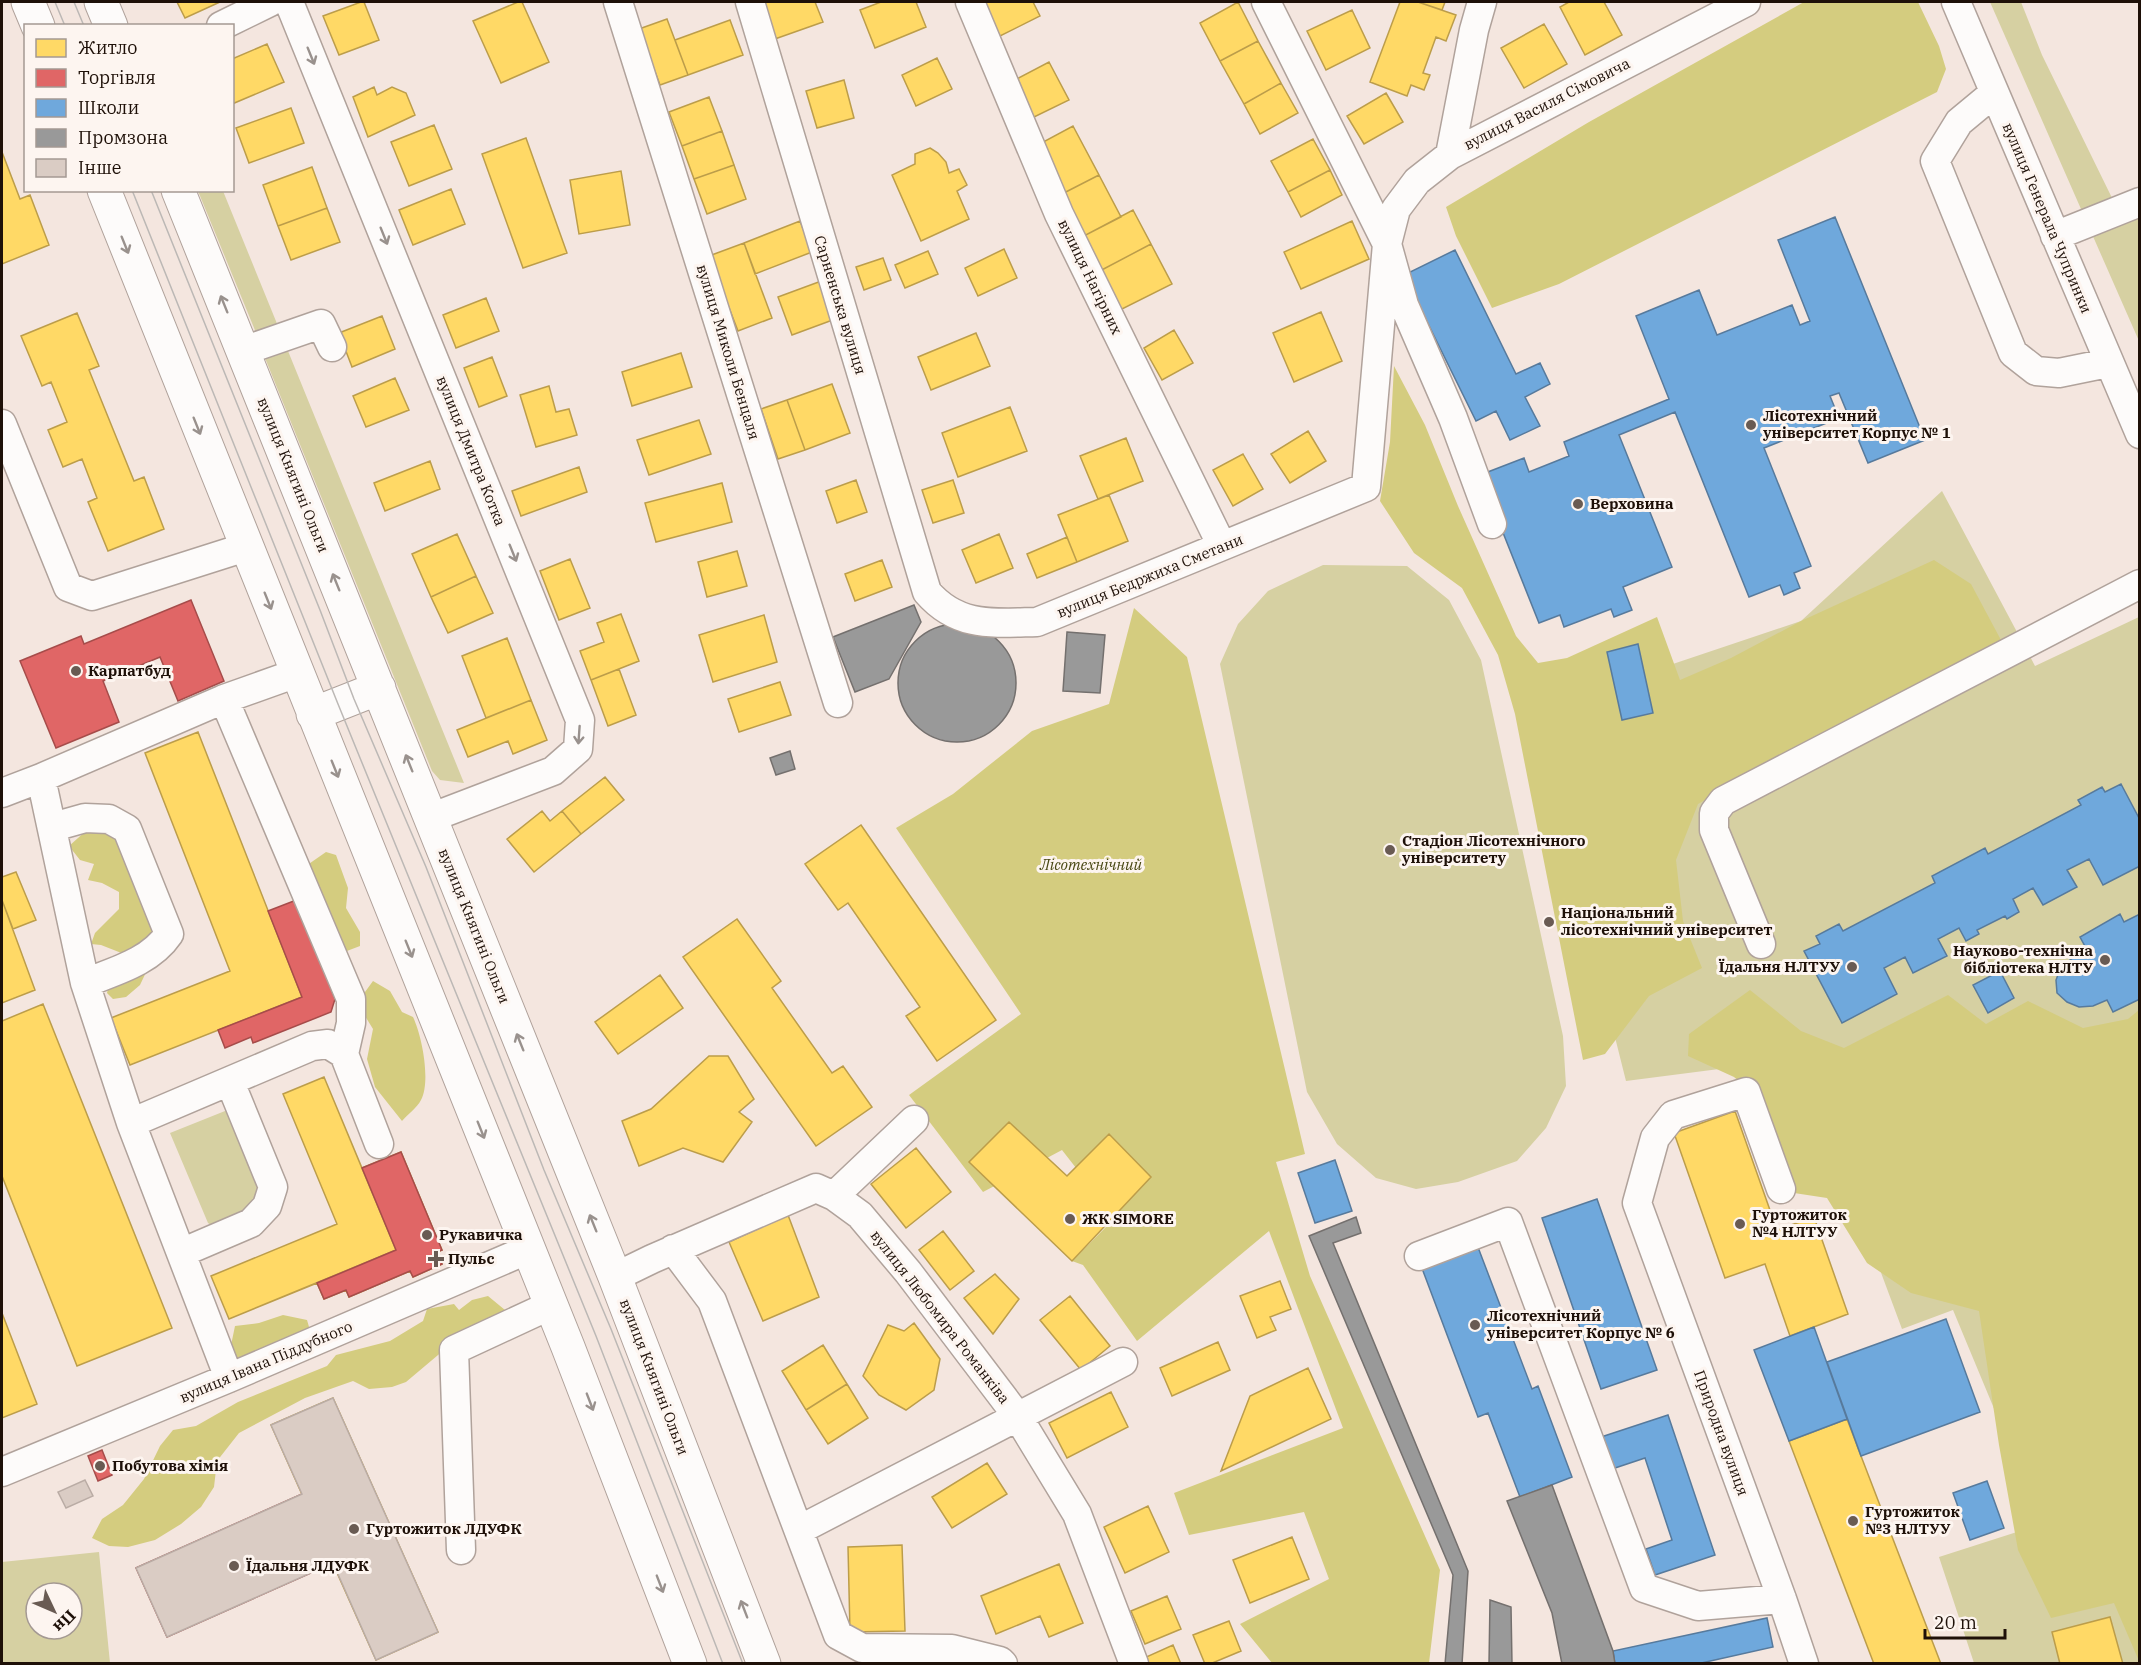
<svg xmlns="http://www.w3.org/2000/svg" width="2141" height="1665" font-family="'IBM Plex Serif',serif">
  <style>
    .green { fill: #d6d0a2; fill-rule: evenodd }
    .forest { fill: #d4cc7f }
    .homes { fill: #ffd966; stroke: #bc9d4a; stroke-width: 1.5 }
    .shops { fill: #e06666; stroke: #a64c4a; stroke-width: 1.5 }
    .schools { fill: #6fa8dc; stroke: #577a9c; stroke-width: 1.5 }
    .industry { fill: #999; stroke: #74706e; stroke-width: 1.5 }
    .building { fill: #daccc4; stroke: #baaca5; stroke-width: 1.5 }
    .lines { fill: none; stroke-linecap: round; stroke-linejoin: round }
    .minor-casing { stroke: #b0a29b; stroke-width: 31 }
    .major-casing { stroke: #b0a29b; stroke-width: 35 }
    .minor { stroke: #fdfbfa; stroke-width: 28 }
    .major { stroke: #fdfbfa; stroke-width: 33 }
    .tram { stroke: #bcb8b5; stroke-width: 1.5 }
    .oneway { stroke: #99918d }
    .poi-dot { fill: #695b53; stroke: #fdf5f0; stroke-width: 2 }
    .labels { text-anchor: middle; stroke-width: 6; stroke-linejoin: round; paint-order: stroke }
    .street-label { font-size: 15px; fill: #1e1008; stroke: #fdf5f0 }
    .poi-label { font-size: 15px; font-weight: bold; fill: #1e1008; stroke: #fdf5f0; text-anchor: start }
    .park-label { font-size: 15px; font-style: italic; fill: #494814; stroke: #fdf5f0 }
  </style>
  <rect width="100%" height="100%" fill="#f4e6df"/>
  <path class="green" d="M1990,2H2021L2042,55L2113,200L2139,207V341Z
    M198,191H223L280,331L259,340Z
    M288,351L464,783L440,780L432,771L265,358Z
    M1942,491L2035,666L2139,617V1663H1974L1939,1557L2042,1524L1953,1310L1902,1329L1842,1168L1758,1064L1626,1081L1533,711L1801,621Z
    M1323,565L1407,566L1449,600L1481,660L1563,1036L1566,1086L1546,1128L1517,1161L1458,1182L1416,1189L1376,1178L1337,1144L1307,1092L1220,664L1238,624L1268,591Z
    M230,1109L262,1187L248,1217L218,1230L208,1223L170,1133Z
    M99,1552L110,1663H2V1562ZM36,1593H72V1629H36Z"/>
  <path class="forest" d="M1804,2H1918L1939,46L1946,69L1937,92L1559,284L1492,308L1456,236L1446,207L1589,122Z
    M1394,366L1425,425L1458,506L1516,636L1538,663L1567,658L1657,617L1680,680L1731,658L1801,621L1934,560L1971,584L2002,642L1765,766L1698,804L1676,860L1683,921L1702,968L1649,996L1605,1054L1583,1060L1515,714L1498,655L1462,588L1414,553L1380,501L1390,442Z
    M1134,608L1187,657L1305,1154L1276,1162L1310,1276L1440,1570L1429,1663H1272L1240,1624L1329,1579L1304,1512L1189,1535L1174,1493L1343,1428L1269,1231L1137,1341L1083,1265L1072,1261L1115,1218L1062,1150L983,1192L909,1095L1021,1014L896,828L953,794L1032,731L1109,704Z
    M115,826L167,928L140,985L126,997L113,999L107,993L112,970L124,954L101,945L91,944L95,933L119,909V892L102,883L88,880L94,864L80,860L69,846L87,830Z
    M326,852L336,855L348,888L346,908L360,932V946L339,954L303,868Z
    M373,981L390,991L402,1012L413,1017C422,1036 431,1081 421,1100C417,1108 407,1115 402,1121L375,1087L367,1059L373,1029L357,1003Z
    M1750,990L1801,1031L1844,1048L1948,995L1986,1024L2028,1001L2083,1028L2128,1019L2139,1010V1661L2114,1603L2051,1618L2018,1550L1999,1445L1979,1311L1911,1293L1867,1263L1827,1198L1794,1193L1760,1099L1734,1077L1688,1056L1689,1034Z
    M488,1296L505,1310L508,1330L444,1350L406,1382L392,1387L369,1389L353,1381L305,1398L239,1433L217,1461L214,1487L201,1507L181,1524L155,1540L128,1547L109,1546L92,1538L102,1519L123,1505L144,1479L160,1446L173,1430L196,1426L238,1402L327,1366L336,1355L390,1341L423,1321L427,1309L454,1304L459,1310L472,1300Z
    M283,1315L307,1320L314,1344L245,1369L230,1350L235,1326L259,1323Z"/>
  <path class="homes" d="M177,2H220L185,18Z
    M361,2H364L379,40L339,55L323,16Z
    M518,2H522L549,62L501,83L473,21Z
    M758,2H815L823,22L772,40Z
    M881,2H916L926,27L875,48L860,10Z
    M981,2H1033L1040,16L998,37Z
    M1238,2L1258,41L1220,61L1200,23Z
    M1400,2H1418L1456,15L1446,41L1436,37L1423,73L1430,75L1424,90L1411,85L1407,96L1370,82Z
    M1418,2H1445L1442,10Z
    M1569,2H1604L1622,35L1585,55L1560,7Z
    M1352,10L1370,48L1326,70L1307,31Z
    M667,19L688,75L660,85L639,29Z
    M730,20L743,55L688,75L675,40Z
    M1544,24L1567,64L1524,88L1501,48Z
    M1258,41L1281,83L1244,104L1220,61Z
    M267,44L284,82L232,104V59Z
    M937,58L952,89L916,106L902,75Z
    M1049,62L1069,100L1032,118L1013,81Z
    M844,80L854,118L817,128L806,91Z
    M1281,83L1298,113L1260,134L1244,104Z
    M374,87L377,95L392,87L406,93L415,115L368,137L353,97Z
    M1386,93L1403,122L1364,144L1347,116Z
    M709,97L722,131L682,146L669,112Z
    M291,108L304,143L249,163L236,128Z
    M434,125L452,169L409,186L391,142Z
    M1073,126L1099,175L1058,196L1032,148Z
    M722,131L734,165L694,179L682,146Z
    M526,138L567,253L523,268L482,154Z
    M1313,139L1330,170L1288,192L1271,161Z
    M930,148L938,153L946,162L949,173L959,169L967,185L957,191L969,219L921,241L892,175L915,164V154Z
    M2,152L20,199L30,195L49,245L2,264Z
    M734,165L746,199L707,214L694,179Z
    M312,167L327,208L278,226L263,185Z
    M1330,170L1342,195L1301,217L1288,192Z
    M621,171L630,225L579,234L570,180Z
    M1099,175L1121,217L1078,239L1058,196Z
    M451,189L465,224L413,245L399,210Z
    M327,208L340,242L291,260L278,226Z
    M1133,210L1151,244L1096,273L1078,239Z
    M800,221L812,252L755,274L744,243Z
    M1352,221L1369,259L1301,289L1284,252Z
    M744,243L772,318L738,331L709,256Z
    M1151,244L1172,284L1116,312L1096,273Z
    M1004,249L1017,278L978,296L965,268Z
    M928,251L938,274L905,288L895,265Z
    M883,258L891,280L864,290L856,267Z
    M824,280L838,318L792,335L778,297Z
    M486,298L499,331L456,348L443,315Z
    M1321,312L1342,361L1294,382L1273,333Z
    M77,313L99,366L89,370L134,481L144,477L164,529L108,551L88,502L97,498L82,459L63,467L48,430L67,422L51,382L42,386L21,336Z
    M382,316L395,349L352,367L339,333Z
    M1174,330L1193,363L1162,380L1144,348Z
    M976,333L990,366L931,390L918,357Z
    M681,353L692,387L632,406L622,372Z
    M492,357L507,396L479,407L464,368Z
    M395,378L409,410L366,427L353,396Z
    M832,384L850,433L805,450L787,400Z
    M549,386L556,412L569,409L577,435L536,447L520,395Z
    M787,400L805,450L778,459L761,409Z
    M1010,407L1027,451L958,477L942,433Z
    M699,420L711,454L649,475L637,440Z
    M1308,431L1326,461L1290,483L1271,454Z
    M1126,438L1143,481L1098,499L1080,456Z
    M1243,454L1263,489L1233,506L1213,470Z
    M430,461L440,489L385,511L374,483Z
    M579,467L587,492L521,516L512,491Z
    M856,480L867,512L837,523L826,491Z
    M953,480L964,513L933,523L922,490Z
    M722,483L732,522L656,542L645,503Z
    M1109,495L1128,541L1077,562L1058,515Z
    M457,534L476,576L431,597L412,554Z
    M999,534L1013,568L976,583L962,550Z
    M1067,537L1077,562L1037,578L1027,554Z
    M737,551L747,586L707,597L698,562Z
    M570,559L590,608L559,620L540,571Z
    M882,560L892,587L855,601L845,574Z
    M476,576L493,613L448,633L431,597Z
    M621,614L639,661L591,680L580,651L604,642L597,623Z
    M764,615L777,662L713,682L699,635Z
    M507,638L531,700L486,718L462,656Z
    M619,669L636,715L608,726L591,680Z
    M780,682L791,715L739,732L728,699Z
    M531,700L547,740L513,754L508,741L468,757L457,730Z
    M198,732L302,997L130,1065L111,1018L230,971L145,753Z
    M605,777L624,800L581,834L562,811Z
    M542,811L550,821L562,811L581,834L534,872L507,839Z
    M861,825L996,1020L937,1061L906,1016L920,1007L848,903L838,910L805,864Z
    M16,872L36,920L13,929L2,900V877Z
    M2,900L35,990L2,1003Z
    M737,919L781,981L772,988L832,1073L843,1066L872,1107L816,1146L683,957Z
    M660,975L683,1008L618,1054L595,1022Z
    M43,1004L172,1328L77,1366L2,1176V1021Z
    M709,1056H728L754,1099L739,1112L752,1122L723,1162L683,1148L639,1166L622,1121L651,1109Z
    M324,1077L362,1168L401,1152L442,1250L437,1252L442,1264L413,1277L410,1271L349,1297L346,1290L324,1299L317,1283L229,1319L211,1276L337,1224L283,1094Z
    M324,1077L396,1250L229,1319L211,1276L337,1224L283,1094Z
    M1735,1111L1777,1230L1814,1217L1848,1314L1790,1336L1765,1264L1725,1278L1674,1133Z
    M1009,1122L1067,1176L1109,1134L1151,1177L1072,1261L969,1162Z
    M916,1148L951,1192L906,1228L871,1184Z
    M788,1215L819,1297L763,1321L729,1242Z
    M943,1231L974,1271L950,1290L919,1250Z
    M995,1274L1019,1299L993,1334L964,1298Z
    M1280,1281L1291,1309L1270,1317L1276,1330L1257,1338L1240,1296Z
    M1070,1296L1110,1346L1081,1370L1040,1320Z
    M2,1313L37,1404L2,1418Z
    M914,1323L940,1359L934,1390L906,1410L879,1395L863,1376L888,1325L904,1331Z
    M1218,1342L1230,1370L1172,1396L1160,1368Z
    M823,1345L847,1384L806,1410L782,1371Z
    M1308,1368L1331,1419L1221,1471L1250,1396Z
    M847,1384L868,1418L828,1444L806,1410Z
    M1111,1392L1128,1427L1067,1458L1049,1423Z
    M333,1398L438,1632L376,1660L271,1425Z
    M1847,1419L1861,1456L1941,1664H1874L1789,1441Z
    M987,1463L1007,1494L952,1528L932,1497Z
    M1148,1506L1169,1552L1125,1573L1104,1527Z
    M1292,1537L1309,1579L1250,1603L1233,1560Z
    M902,1545L905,1631L850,1632L848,1547Z
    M1059,1564L1083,1623L1049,1637L1040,1616L996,1634L981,1596Z
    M1167,1596L1181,1629L1145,1644L1131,1611Z
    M2110,1617L2123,1664H2060L2052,1632Z
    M1229,1621L1241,1651L1210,1664H1205L1193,1635Z
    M1173,1645L1181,1664H1147L1144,1658Z"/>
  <path class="shops" d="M191,600L224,681L178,701L160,657L103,681L119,722L56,748L20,661L81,636L84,644Z
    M304,897L320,960L335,999L331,1012L253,1043L251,1037L225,1048L218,1030L302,997L268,911Z
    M401,1152L442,1250L437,1252L442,1264L413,1277L410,1271L349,1297L346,1290L324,1299L317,1283L396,1250L362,1168Z
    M102,1450L112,1475L98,1481L88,1456Z
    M302,1494L333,1563L167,1637L136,1568Z"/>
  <path class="schools" d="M1835,217L1925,440L1868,463L1839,393L1830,396L1839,418L1764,448L1811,566L1794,573L1800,588L1784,595L1780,585L1749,597L1675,412L1619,435L1672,567L1623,587L1632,610L1614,617L1611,609L1564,627L1560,615L1539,623L1480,475L1524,458L1529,472L1569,456L1564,442L1669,399L1636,316L1699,290L1717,335L1792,305L1800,325L1810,321L1778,240Z
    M1455,250L1516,374L1540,363L1550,384L1525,397L1540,426L1510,440L1496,411L1476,421L1404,275Z
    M1638,644L1653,713L1622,720L1607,652Z
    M2121,784L2140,820V866L2103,885L2089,859L2067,870L2077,887L2043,905L2033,888L2013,899L2019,912L2007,919L2005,916L1977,930L1979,934L1966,941L1959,928L1938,939L1947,956L1913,973L1905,957L1884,968L1897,994L1842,1023L1804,951L1820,944L1816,936L1839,924L1843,931L1935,883L1932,876L1985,848L1988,854L2081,805L2078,800L2102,787L2105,792Z
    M2120,914L2124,922L2140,914V999L2113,1012L2107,1000L2093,1006L2079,1007L2067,1002L2057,993L2056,980L2061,967L2078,954L2087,950L2080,937Z
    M2000,971L2014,998L1988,1013L1973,985Z
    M1335,1160L1352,1211L1315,1223L1298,1173Z
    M1597,1199L1657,1370L1601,1389L1542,1218Z
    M1476,1242L1532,1389L1538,1386L1572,1477L1520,1497L1488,1413L1478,1417L1420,1263Z
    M1946,1319L1980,1412L1861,1456L1827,1362Z
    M1814,1327L1847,1419L1789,1441L1754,1350Z
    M1668,1415L1715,1555L1655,1575L1646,1549L1672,1540L1645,1458L1606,1471L1595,1439Z
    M1987,1481L2004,1528L1970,1540L1953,1493Z
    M1767,1618L1773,1647L1697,1664H1615L1613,1651Z"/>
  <path class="industry" d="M914,605L921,622L889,679L855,692L833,637Z
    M898 683a59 59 0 1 1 118 0a59 59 0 1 1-118 0Z
    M1067,632L1105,635L1100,693L1063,691Z
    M790,751L795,769L776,775L770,758Z
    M1356,1217L1361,1233L1333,1243L1468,1571L1462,1664H1445L1453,1575L1309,1236Z
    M1552,1485L1613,1651L1615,1664H1562L1552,1613L1507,1501Z
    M1490,1600L1511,1607L1512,1664H1489Z"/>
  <path class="building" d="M333,1398L438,1632L376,1660L333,1563L167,1637L136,1568L302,1494L271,1425Z
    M85,1480L93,1496L66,1508L58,1492Z"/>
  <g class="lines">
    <g class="minor-casing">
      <path id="minor" d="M289,2L580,720L578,749L553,771L430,818
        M618,2L838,703
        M750,2L927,592C958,628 994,623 1037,622L1366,487L1387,244L1396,209L1417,181L1450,155L1746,2
        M970,2L1059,214L1222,546
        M1266,2L1387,244L1404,305L1453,418L1492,524
        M1956,2L2140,434
        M221,26L270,2
        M1994,93L1959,122L1935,161L2013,353L2036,371L2059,373L2108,363
        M1450,155L1474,30L1482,2
        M2055,236L2140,202
        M243,351L321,324L332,347
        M2,424L68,587L92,596L246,547
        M224,699L351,999V1023L344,1054
        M2,793L41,778
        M53,827L85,818L109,819L127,829L169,934C150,962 115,971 85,983
        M1761,944L1714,830V813L1723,801L2140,584
        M131,1123L312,1046L328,1044L344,1054L379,1144
        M1781,1189L1746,1092L1673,1115L1655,1138L1637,1203L1782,1599L1804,1664
        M834,1196L914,1120
        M673,1249L712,1301L838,1635L862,1648L952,1649L1000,1661L1003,1664
        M181,1253L251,1223L267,1206L273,1187L230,1082
        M1419,1256L1508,1222L1644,1588L1698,1606L1782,1599
        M615,1277L652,1259L816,1188L834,1196L860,1215L908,1272L1018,1417L1077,1514L1134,1664
        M229,1378L131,1123L85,983L41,778L224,699L297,673
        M2,1472L229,1378L529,1249
        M799,1530L1123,1362
        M461,1550L454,1350L551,1305"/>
    </g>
    <g class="major-casing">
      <path id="major" d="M28,2L38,26
        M101,2L111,26
        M104,190L568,1347L690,1664
        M178,190L615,1277L764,1664
        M313,714L379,688"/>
    </g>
    <use href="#minor" class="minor"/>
    <use href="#major" class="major"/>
    <path class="tram" d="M55,2L65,26
      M74,2L84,26
      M132,190L338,704L596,1336L723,1664
      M151,190L320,610L354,699L426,867L544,1170L611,1329L743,1664"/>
  </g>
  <defs><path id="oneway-shaft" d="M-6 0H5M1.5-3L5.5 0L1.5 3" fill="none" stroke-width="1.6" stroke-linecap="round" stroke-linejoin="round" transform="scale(1.5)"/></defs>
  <g class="oneway">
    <use href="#oneway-shaft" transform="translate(311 56) rotate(68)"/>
    <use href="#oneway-shaft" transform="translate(384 236) rotate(68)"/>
    <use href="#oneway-shaft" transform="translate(125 245) rotate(68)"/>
    <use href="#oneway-shaft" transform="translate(224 304) rotate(-112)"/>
    <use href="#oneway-shaft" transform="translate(197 426) rotate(68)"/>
    <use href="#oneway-shaft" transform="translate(513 553) rotate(68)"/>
    <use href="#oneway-shaft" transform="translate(336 582) rotate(-112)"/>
    <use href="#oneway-shaft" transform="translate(268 601) rotate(68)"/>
    <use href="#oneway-shaft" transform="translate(579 735) rotate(94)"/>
    <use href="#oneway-shaft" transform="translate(409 763) rotate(-112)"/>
    <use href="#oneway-shaft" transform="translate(335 769) rotate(68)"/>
    <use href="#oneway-shaft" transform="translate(409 949) rotate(68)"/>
    <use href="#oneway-shaft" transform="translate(520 1042) rotate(-112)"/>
    <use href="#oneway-shaft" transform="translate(481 1130) rotate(68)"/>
    <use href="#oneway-shaft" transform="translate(593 1223) rotate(-112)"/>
    <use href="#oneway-shaft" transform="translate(590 1402) rotate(69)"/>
    <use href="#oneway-shaft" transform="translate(660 1584) rotate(69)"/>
    <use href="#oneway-shaft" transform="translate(744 1609) rotate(-111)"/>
  </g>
  <g class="poi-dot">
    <circle cx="1751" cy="425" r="6"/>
    <circle cx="1578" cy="504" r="6"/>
    <circle cx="76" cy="671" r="6"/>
    <circle cx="1390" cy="850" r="6"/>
    <circle cx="1549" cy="922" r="6"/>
    <circle cx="2105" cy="960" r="6"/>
    <circle cx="1852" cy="967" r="6"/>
    <circle cx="1070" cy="1219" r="6"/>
    <circle cx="1740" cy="1224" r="6"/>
    <circle cx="427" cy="1235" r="6"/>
    <path d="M433 1250h6v6h6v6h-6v6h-6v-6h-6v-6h6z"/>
    <circle cx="1475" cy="1325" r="6"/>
    <circle cx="100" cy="1466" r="6"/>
    <circle cx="1853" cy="1521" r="6"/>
    <circle cx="354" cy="1529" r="6"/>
    <circle cx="234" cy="1566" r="6"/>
  </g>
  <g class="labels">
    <g class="street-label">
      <text transform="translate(1547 104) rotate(-27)" y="5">вулиця Василя Сімовича</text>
      <text transform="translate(2047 218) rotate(67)" y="5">вулиця Генерала Чупринки</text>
      <text transform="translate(1090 277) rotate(64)" y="5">вулиця Нагірних</text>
      <text transform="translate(840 305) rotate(73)" y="5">Сарненська вулиця</text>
      <text transform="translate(728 352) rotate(73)" y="5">вулиця Миколи Бенцаля</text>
      <text transform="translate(471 451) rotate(68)" y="5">вулиця Дмитра Котка</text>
      <text transform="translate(293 475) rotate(68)" y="5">вулиця Княгині Ольги</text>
      <text transform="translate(1150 576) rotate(-22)" y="5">вулиця Бедржиха Сметани</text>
      <text transform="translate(474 926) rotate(68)" y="5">вулиця Княгині Ольги</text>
      <text transform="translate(940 1317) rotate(52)" y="5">вулиця Любомира Романківа</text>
      <text transform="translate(266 1362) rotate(-23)" y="5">вулиця Івана Піддубного</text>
      <text transform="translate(654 1377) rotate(69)" y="5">вулиця Княгині Ольги</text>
      <text transform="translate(1721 1433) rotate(70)" y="5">Природна вулиця</text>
    </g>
    <g class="poi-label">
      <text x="1763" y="421">Лісотехнічний<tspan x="1763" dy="17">університет Корпус № 1</tspan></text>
      <text x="1590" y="509">Верховина</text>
      <text x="88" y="676">Карпатбуд</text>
      <text x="1402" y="846">Стадіон Лісотехнічного<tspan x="1402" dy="17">університету</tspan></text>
      <text x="1561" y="918">Національний<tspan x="1561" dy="17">лісотехнічний університет</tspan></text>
      <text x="2093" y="956" text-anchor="end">Науково-технічна<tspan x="2093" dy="17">бібліотека НЛТУ</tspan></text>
      <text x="1840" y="972" text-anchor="end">Їдальня НЛТУУ</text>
      <text x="1752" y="1220">Гуртожиток<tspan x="1752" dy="17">№4 НЛТУУ</tspan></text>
      <text x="1082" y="1224">ЖК SIMORE</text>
      <text x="439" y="1240">Рукавичка</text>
      <text x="448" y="1264">Пульс</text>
      <text x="1487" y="1321">Лісотехнічний<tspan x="1487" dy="17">університет Корпус № 6</tspan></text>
      <text x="112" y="1471">Побутова хімія</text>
      <text x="1865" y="1517">Гуртожиток<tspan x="1865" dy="17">№3 НЛТУУ</tspan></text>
      <text x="366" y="1534">Гуртожиток ЛДУФК</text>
      <text x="246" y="1571">Їдальня ЛДУФК</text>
    </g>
    <g class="park-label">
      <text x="1091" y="870">Лісотехнічний</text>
    </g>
  </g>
  <rect width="2141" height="1665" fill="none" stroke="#1e1008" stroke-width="6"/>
  <rect x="24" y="24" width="210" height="168" fill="#fdf5f0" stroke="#a49993" stroke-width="1.5"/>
  <rect x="36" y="39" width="30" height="18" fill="#ffd966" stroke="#a49993" stroke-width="1.5"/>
  <text x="78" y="54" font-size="18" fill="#1e1008">Житло</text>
  <rect x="36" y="69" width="30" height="18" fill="#e06666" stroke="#a49993" stroke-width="1.5"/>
  <text x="78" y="84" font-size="18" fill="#1e1008">Торгівля</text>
  <rect x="36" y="99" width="30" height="18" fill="#6fa8dc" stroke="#a49993" stroke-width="1.5"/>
  <text x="78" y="114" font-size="18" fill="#1e1008">Школи</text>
  <rect x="36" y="129" width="30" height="18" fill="#999999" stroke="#a49993" stroke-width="1.5"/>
  <text x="78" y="144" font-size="18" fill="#1e1008">Промзона</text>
  <rect x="36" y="159" width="30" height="18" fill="#daccc4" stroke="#a49993" stroke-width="1.5"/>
  <text x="78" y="174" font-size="18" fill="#1e1008">Інше</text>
  <g transform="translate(54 1611) rotate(134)"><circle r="28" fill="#fdf5f0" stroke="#a49993" stroke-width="1.5"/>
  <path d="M0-4.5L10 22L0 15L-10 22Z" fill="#695b53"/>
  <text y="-9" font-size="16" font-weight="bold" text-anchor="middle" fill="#1e1008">Пн</text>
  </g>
  <path d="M1925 1629v9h80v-9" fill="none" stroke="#1e1008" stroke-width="3"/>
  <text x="1934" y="1629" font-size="18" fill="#1e1008" stroke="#fdf5f0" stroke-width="4.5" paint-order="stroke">20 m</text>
</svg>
